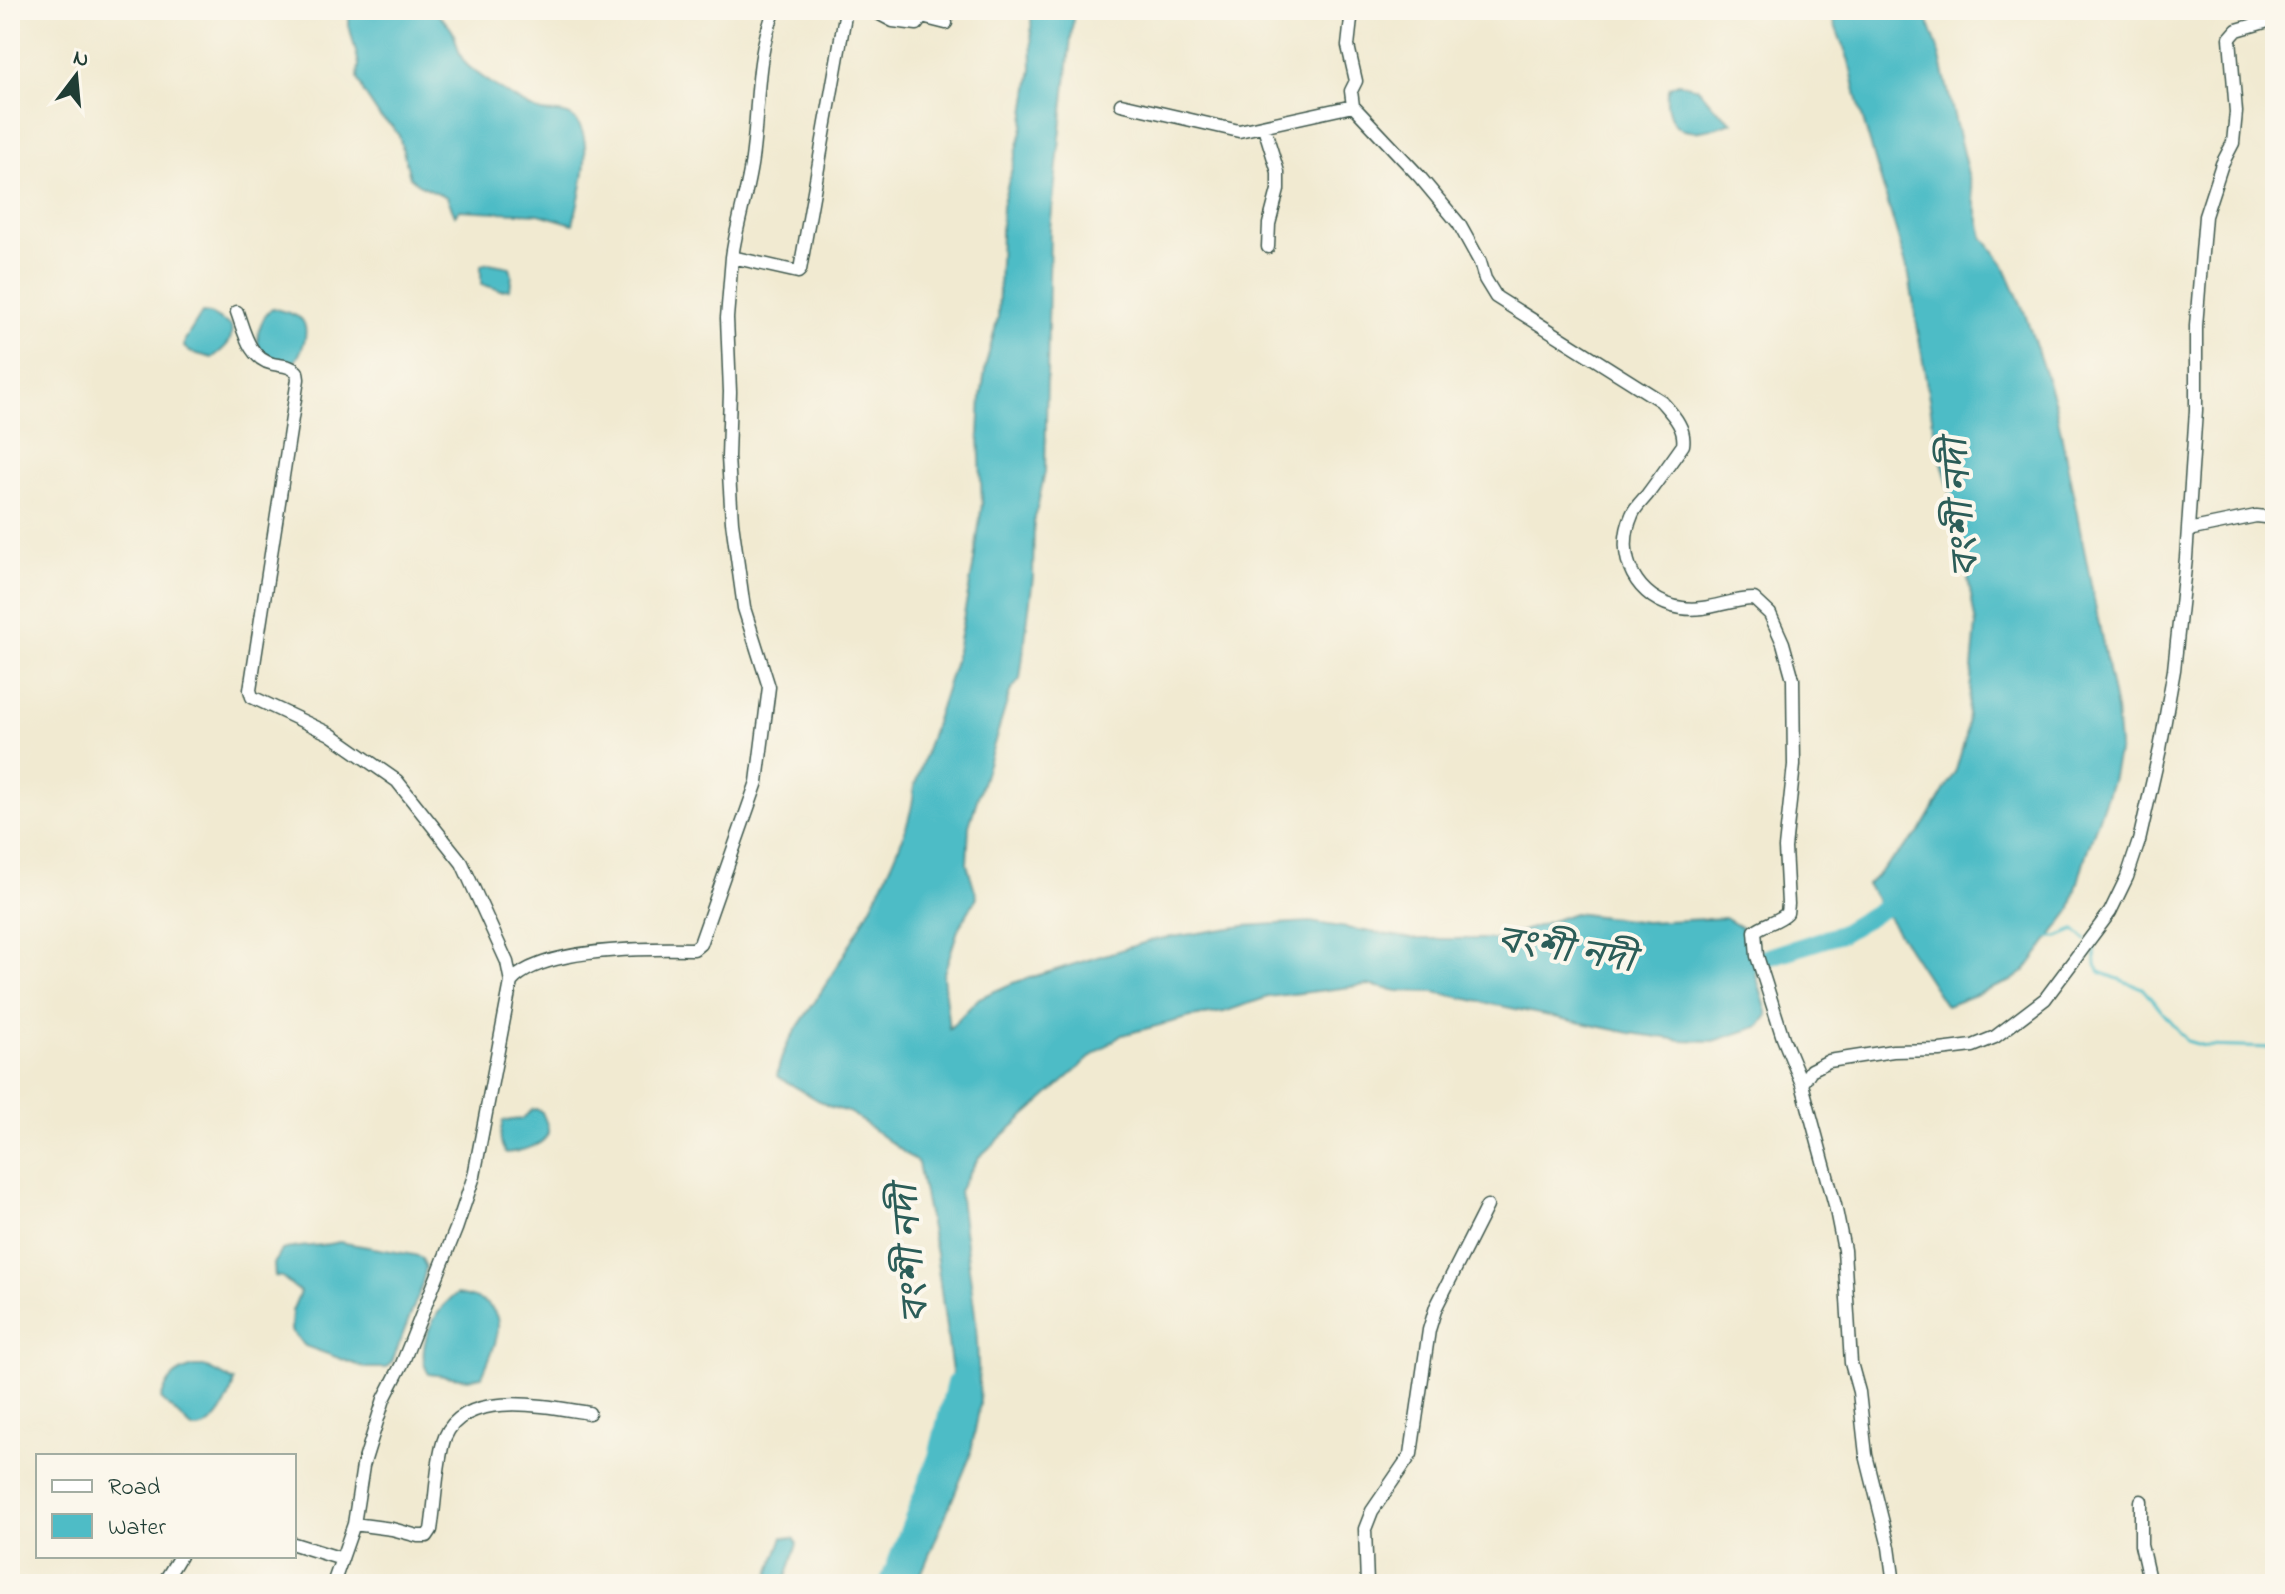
<svg xmlns="http://www.w3.org/2000/svg" width="2285" height="1594" font-family="'Indie Flower','Noto Sans Bengali',sans-serif">
  <style>
    .water { fill: #4ebcc6; stroke: #367c7d; stroke-width: 2 }
    .lines { fill: none; stroke-linecap: round; stroke-linejoin: round }
    .stream { stroke: #4ebcc6; stroke-width: 3 }
    .river { stroke: #4ebcc6; stroke-width: 18 }
    .minor-casing { stroke: #3e574c; stroke-width: 15 }
    .minor { stroke: #fff; stroke-width: 12 }
    .labels { text-anchor: middle; stroke-width: 8; stroke-linejoin: round; paint-order: stroke }
    .water-label { font-size: 38px; font-style: italic; fill: #2b5d58; stroke: #fbf7ec }
  </style>
  <rect width="100%" height="100%" fill="#fbf7ec"/>
  <filter id="ink" filterUnits="userSpaceOnUse"><feTurbulence type="fractalNoise" baseFrequency=".0125" numOctaves="2"/><feDisplacementMap in="SourceGraphic" scale="16" xChannelSelector="R" yChannelSelector="G"/><feConvolveMatrix kernelMatrix="1 2 1 2 8 2 1 2 1" color-interpolation-filters="sRGB"/></filter>
  <filter id="wash" filterUnits="userSpaceOnUse"><feTurbulence type="fractalNoise" baseFrequency=".006" numOctaves="4" result="noise"/><feDisplacementMap in="SourceGraphic" scale="32" xChannelSelector="R" yChannelSelector="G"/><feGaussianBlur stdDeviation="1.8" result="paint"/><feColorMatrix in="noise" values="0 0 0 0 0 0 0 0 0 0 0 0 0 0 0 0 0 1.4 0 .05"/><feComposite in="paint" operator="in"/></filter>
  <g filter="url(#wash)">
    <rect width="100%" height="100%" fill="#f1ead1"/>
    <path class="water" d="M349,10H432C440,16 448,23 453,32C458,44 458,57 468,66C481,77 527,109 542,112C552,114 562,111 572,117C598,135 579,199 573,224L539,214L459,210L455,215L447,197L418,184L410,177L399,136L393,127L380,117L364,93L358,78L359,64L349,25Z
      M1031,10H1074L1050,229L1045,472L1034,522L1033,577L1020,679L1010,692L969,826L967,864L977,897L958,930L943,976L949,1029L979,998L1013,983L1153,940L1244,926L1310,922L1414,939H1500L1574,913L1645,922L1725,918L1742,928L1768,1015L1760,1026L1714,1041L1681,1040L1630,1033L1434,992L1398,991L1367,985L1268,997L1224,1012L1191,1017L1122,1035L1093,1055L979,1157L959,1191L976,1322L980,1404L970,1457L917,1584H892L946,1438L953,1379L936,1254L918,1163L851,1113L828,1106L777,1076C782,1045 799,1026 816,1000C846,953 913,843 914,788L955,661L973,568L982,504L979,435L981,397L986,364L998,318L1002,206L1023,127L1032,68Z
      M1829,10H1924L1938,49L1983,237L2003,263L2024,311L2055,403L2116,710L2119,747L2112,781L2086,854L2070,911L2025,971L2011,981L1946,1006L1867,885L1920,832L1956,770L1966,735L1976,625L1958,518L1936,442L1909,275L1860,109L1849,61Z
      M1678,83L1698,88L1714,107L1732,122C1710,130 1678,142 1669,113C1666,103 1666,97 1670,87Z
      M489,263L510,267L512,275L510,289L500,290L481,284V265Z
      M272,308C280,311 296,313 302,320C311,332 301,353 294,363C272,364 253,355 259,330C262,322 265,313 272,308Z
      M202,313L210,314L231,326C234,342 224,349 212,358L190,352L184,347L185,340Z
      M536,1109L542,1112C544,1118 549,1126 548,1132C546,1146 517,1152 506,1153C499,1144 500,1131 503,1121L522,1119L532,1110Z
      M339,1242L414,1255L421,1257L426,1267L421,1288L392,1362L386,1368H366L305,1346L291,1331L292,1311L300,1292L282,1277L275,1276L274,1264L282,1250C301,1245 320,1247 339,1242Z
      M457,1294C516,1303 499,1336 482,1376L468,1379L429,1374C413,1351 435,1307 457,1294Z
      M194,1367H205L234,1381C230,1399 216,1431 193,1429L161,1399C167,1380 175,1372 194,1367Z
      M783,1537L795,1539L797,1544L786,1578L775,1579L769,1574Z"/>
    <g class="lines">
      <path class="stream" d="M2047,937H2058L2075,930L2086,940
        M2092,945L2095,949L2096,965L2100,972L2142,988L2187,1041L2204,1046L2275,1048"/>
      <path class="river" d="M1743,965L1841,934L1902,897
        M888,1584L937,1457L955,1383"/>
    </g>
  </g>
  <g filter="url(#ink)">
    <g class="lines">
      <g class="minor-casing">
        <path id="minor" d="M872,10L893,21L917,24L922,17L946,23
          M1352,10L1348,46L1356,81L1351,91L1353,106L1419,176L1459,224L1480,262L1485,279L1496,297L1661,401C1672,414 1686,427 1683,445C1671,462 1659,479 1647,495C1642,501 1635,507 1632,515C1614,556 1636,601 1682,608C1707,612 1729,599 1754,599L1770,614L1783,643L1793,679L1794,765L1785,848L1788,904L1787,913C1778,922 1765,923 1755,931L1757,956L1783,1038L1802,1084L1835,1205L1844,1250L1851,1363L1859,1392L1866,1455L1889,1547L1894,1584
          M1121,104L1239,131L1353,106
          M1264,127L1278,172V190L1269,224L1268,247
          M732,257C736,228 745,200 750,171C760,119 753,60 775,10
          M237,312C244,331 249,359 273,364C282,366 290,365 297,372L298,379L250,690L252,697L330,734L397,781L462,863L507,962L511,982
          M2188,530L2256,516L2275,518
          M1802,1084L1811,1070L1829,1061L1893,1051L1940,1050L1973,1046L1995,1037L2045,999L2110,912L2127,877L2139,841L2160,749L2174,670L2186,558L2196,410V326L2205,216L2222,164L2233,143L2236,112L2230,38L2237,30L2275,19
          M2141,1501V1545L2150,1584
          M354,1524L392,1529L418,1536H427L431,1530C435,1506 437,1456 445,1437C465,1388 550,1407 589,1413
          M294,1544L342,1559
          M163,1584L180,1556
          M333,1584L354,1524L363,1466L384,1399L402,1364L456,1229L474,1176L511,982C541,947 649,948 694,949L700,944L757,782L769,687L744,608L732,522L728,457L730,392L727,318L732,257L798,272L800,270L846,10
          M1367,1584L1365,1529L1372,1511L1411,1454L1429,1330L1436,1307L1487,1206"/>
      </g>
      <use href="#minor" class="minor"/>
    </g>
  </g>
  <g class="labels">
    <g class="water-label">
      <text transform="translate(1959 508) rotate(-95)" y="13">বংশী নদী</text>
      <text transform="translate(1566 948) rotate(9)" y="13">বংশী নদী</text>
      <text transform="translate(909 1254) rotate(-95)" y="13">বংশী নদী</text>
    </g>
  </g>
  <rect width="2285" height="1594" fill="none" stroke="#fbf7ec" stroke-width="40"/>
  <rect x="36" y="1454" width="260" height="104" fill="#fbf7ec" stroke="#a3ada2" stroke-width="2"/>
  <rect x="52" y="1480" width="40" height="12" fill="#ffffff" stroke="#a3ada2" stroke-width="2"/>
  <text x="108" y="1494" font-size="24" fill="#1f3d34">Road</text>
  <rect x="52" y="1514" width="40" height="24" fill="#4ebcc6" stroke="#a3ada2" stroke-width="2"/>
  <text x="108" y="1534" font-size="24" fill="#1f3d34">Water</text>
  <g transform="translate(76 76) rotate(16)" stroke="#fbf7ec" stroke-width="6" paint-order="stroke">
  <path d="M0-6L14 30L0 20L-14 30Z" fill="#1f3d34"/>
  <text y="-12" font-size="22" font-weight="bold" text-anchor="middle" fill="#1f3d34">N</text>
  </g>
</svg>
